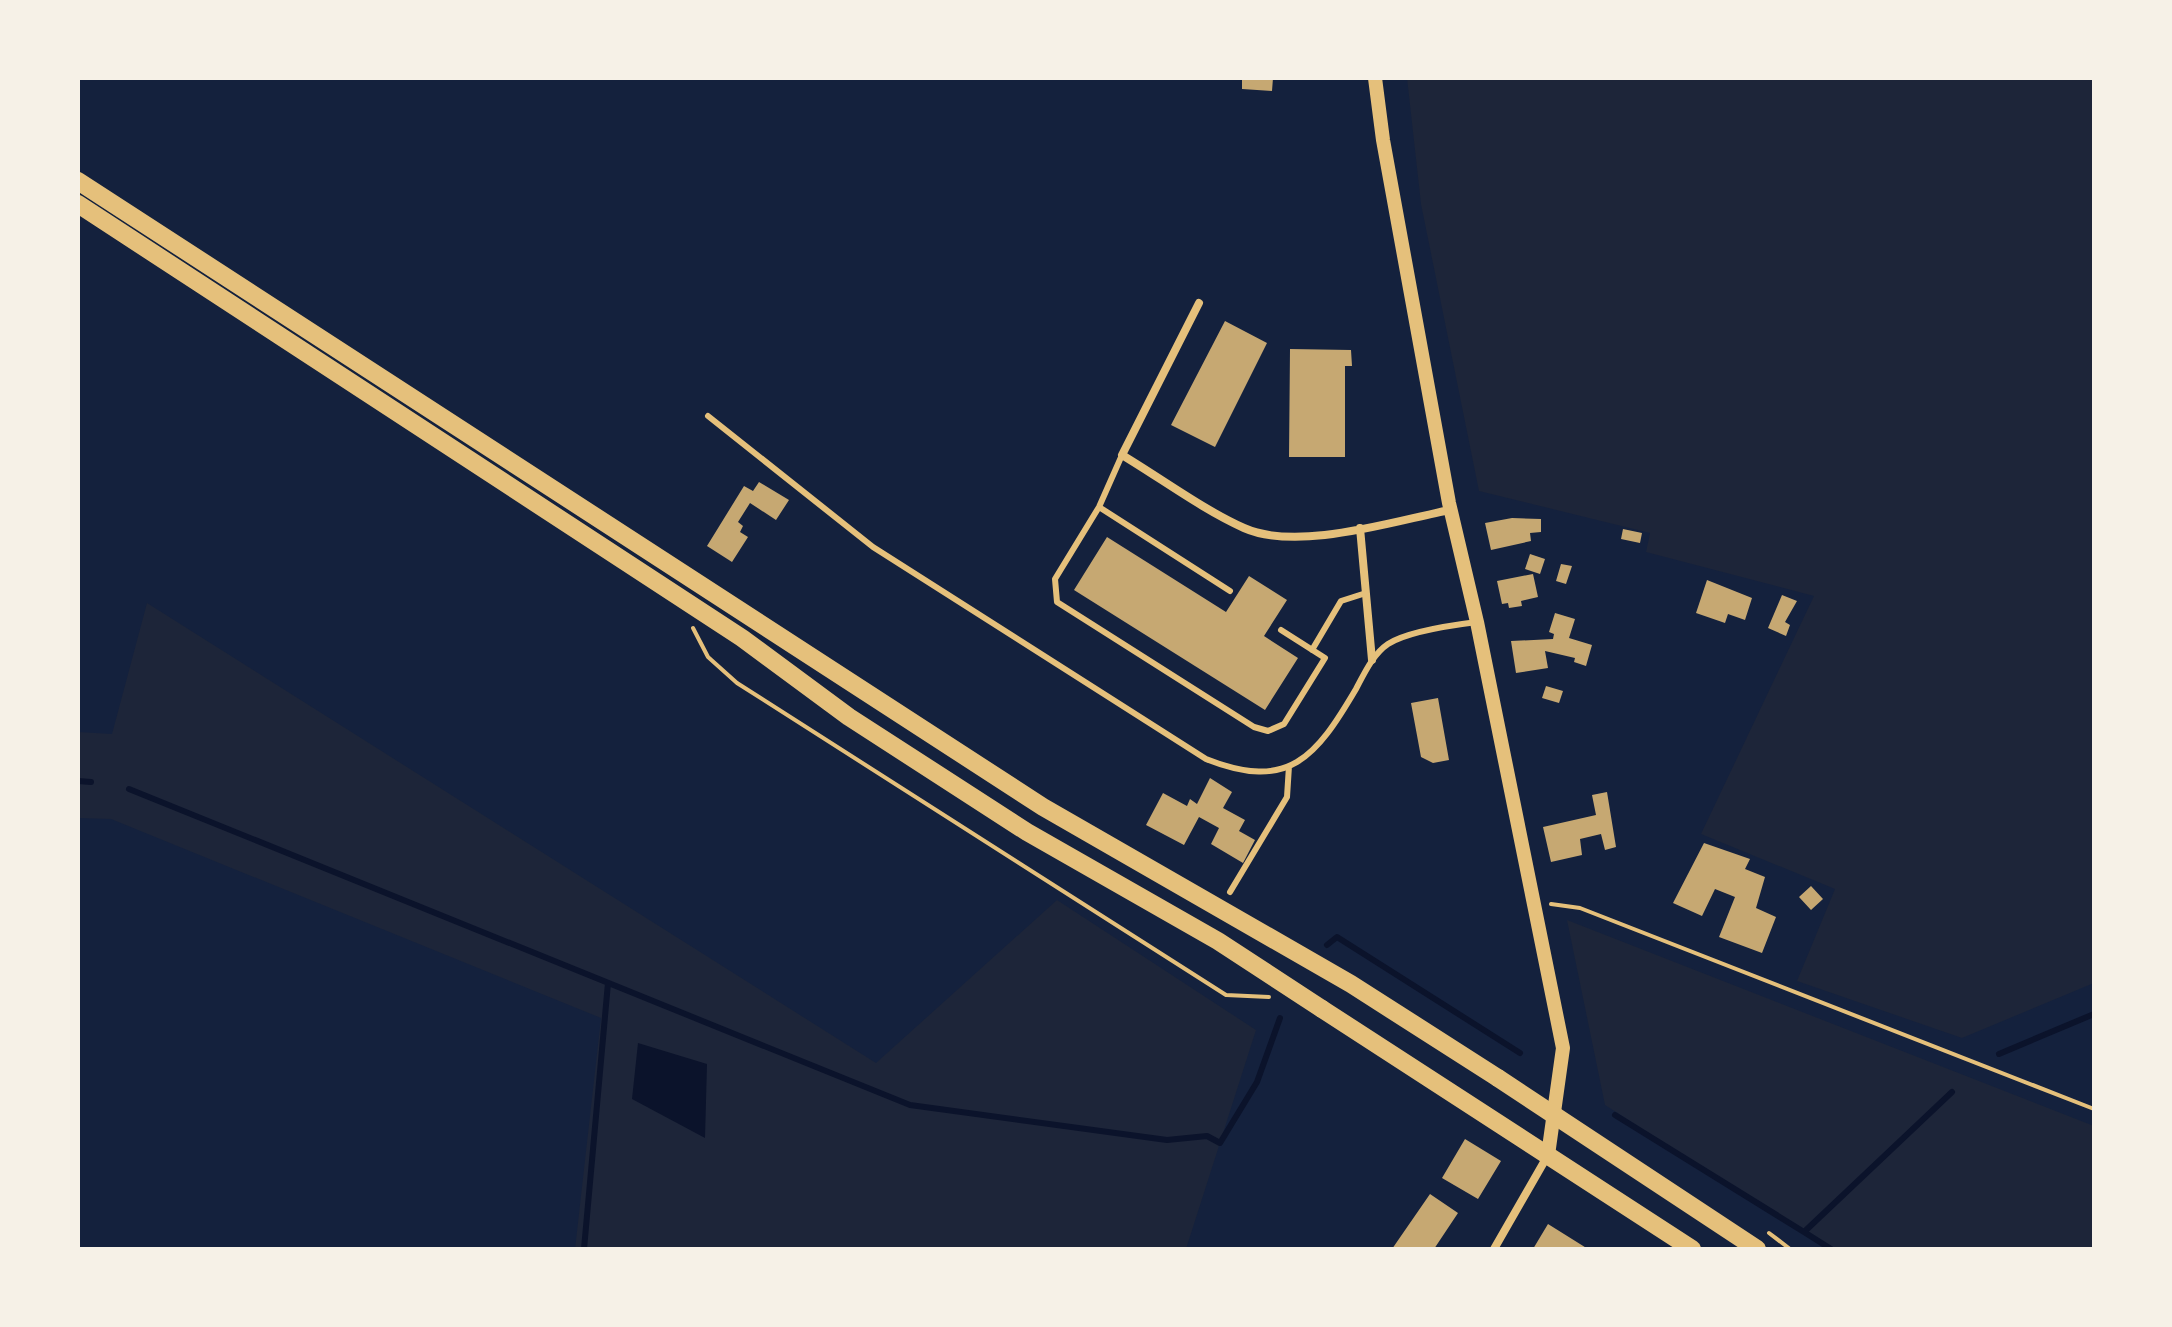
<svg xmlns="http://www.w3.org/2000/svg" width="2172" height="1327" font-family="Figtree,sans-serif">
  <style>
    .green { fill: #1d2539 }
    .water { fill: #0b132b }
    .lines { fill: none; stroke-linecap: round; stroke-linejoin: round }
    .stream { stroke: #0b132b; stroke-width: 6 }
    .building { fill: #c6a872 }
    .path { stroke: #e5c07b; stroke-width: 4 }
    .service { stroke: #e5c07b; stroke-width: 6 }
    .minor { stroke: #e5c07b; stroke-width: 8 }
    .tertiary { stroke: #e5c07b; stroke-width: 14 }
    .primary { stroke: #e5c07b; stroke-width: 18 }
    .trunk { stroke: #e5c07b; stroke-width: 18 }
  </style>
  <rect width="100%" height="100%" fill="#14213d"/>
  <path class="green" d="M1407,78H2094V983L1962,1038L1797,981L1835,889L1701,834L1814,596L1646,552L1650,533L1479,491L1421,204Z
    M147,603L876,1063L1057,900L1256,1030L1186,1249H575L601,1018L111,819L78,818V732L112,734Z
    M1567,920L2094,1126V1249H1830L1605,1105Z"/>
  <path class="water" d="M638,1043L707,1064L705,1138L632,1099Z"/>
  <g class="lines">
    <path class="stream" d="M78,781L91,782
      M129,789L910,1105L1167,1140L1207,1136L1220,1143L1257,1082L1280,1018
      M1327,945L1337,937L1520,1053
      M1999,1054L2094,1014
      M1615,1115L1804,1232L1952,1092
      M1804,1232L1831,1249
      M584,1249L608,983"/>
  </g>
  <path class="building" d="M1242,78H1273L1272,91L1242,89Z
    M1225,321L1267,343L1215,447L1171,425Z
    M1290,349L1351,350L1352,366H1345V457H1289Z
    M759,482L789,500L776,520L750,503L738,522L743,526L740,532L748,537L732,562L707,546L744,486L753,491Z
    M1512,518L1541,519V532L1530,533L1531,541L1491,550L1485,523Z
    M1623,529L1642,533L1640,543L1621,539Z
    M1107,537L1226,612L1249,576L1287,600L1264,636L1298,658L1265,710L1074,590Z
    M1530,554L1545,559L1540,574L1525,569Z
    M1561,564L1572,566L1566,584L1556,581Z
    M1533,574L1538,597L1521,601L1522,606L1509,608L1508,603L1502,604L1497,581Z
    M1707,580L1752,598L1745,620L1728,614L1725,623L1696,613Z
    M1782,595L1797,601L1785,622L1790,625L1786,636L1768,628Z
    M1555,613L1575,619L1569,638L1592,645L1586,666L1574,662L1575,658L1545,651L1548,668L1516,673L1511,641L1553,639L1554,634L1549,632Z
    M1546,686L1563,691L1559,703L1542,698Z
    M1438,698L1449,760L1433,763L1421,757L1411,703Z
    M1210,778L1232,792L1223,808L1245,820L1239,831L1255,840L1243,863L1211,844L1219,828L1199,817L1184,845L1146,825L1163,793L1187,806L1190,799L1197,804Z
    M1607,792L1616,847L1605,850L1601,834L1580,839L1582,855L1551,862L1543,827L1596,815L1592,795Z
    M1704,843L1750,859L1745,869L1765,877L1756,908L1776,917L1762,953L1719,937L1735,897L1715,889L1702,916L1673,903Z
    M1811,886L1823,899L1811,910L1799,897Z
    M1465,1139L1501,1161L1478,1199L1442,1178Z
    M1430,1194L1458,1213L1434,1249H1392Z
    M1548,1224L1588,1249H1533Z"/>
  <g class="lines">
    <path class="path" d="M693,628L708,657L737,683L1226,995L1269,997
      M1551,904L1580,908L2094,1109
      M1769,1233L1790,1249"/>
    <path class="service" d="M708,416L873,547L1206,759C1289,792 1316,757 1356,689C1364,674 1373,654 1388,644C1408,631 1453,625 1477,622
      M1122,455L1099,507L1055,579L1057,602L1254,727L1268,731L1284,724L1325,658L1281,630
      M1099,507L1230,591
      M1312,650L1341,601L1366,593
      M1230,892L1287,797L1289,766"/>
    <path class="minor" d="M1199,303L1122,455C1162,479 1202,509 1244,528C1298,552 1394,521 1450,510
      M1360,528L1372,660
      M1494,1249L1548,1155"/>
    <path class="tertiary" d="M1375,78L1383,140L1449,503L1477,622L1563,1048L1548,1155"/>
    <path class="primary" d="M1322,1009L1692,1249
      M1498,1078L1757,1249"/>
    <path class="trunk" d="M78,181L1043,807L1351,984L1498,1078
      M78,204L742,638L849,717L1027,832L1218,941L1322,1009"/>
  </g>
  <rect width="2172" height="1327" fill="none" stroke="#f6f1e7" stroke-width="160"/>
</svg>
